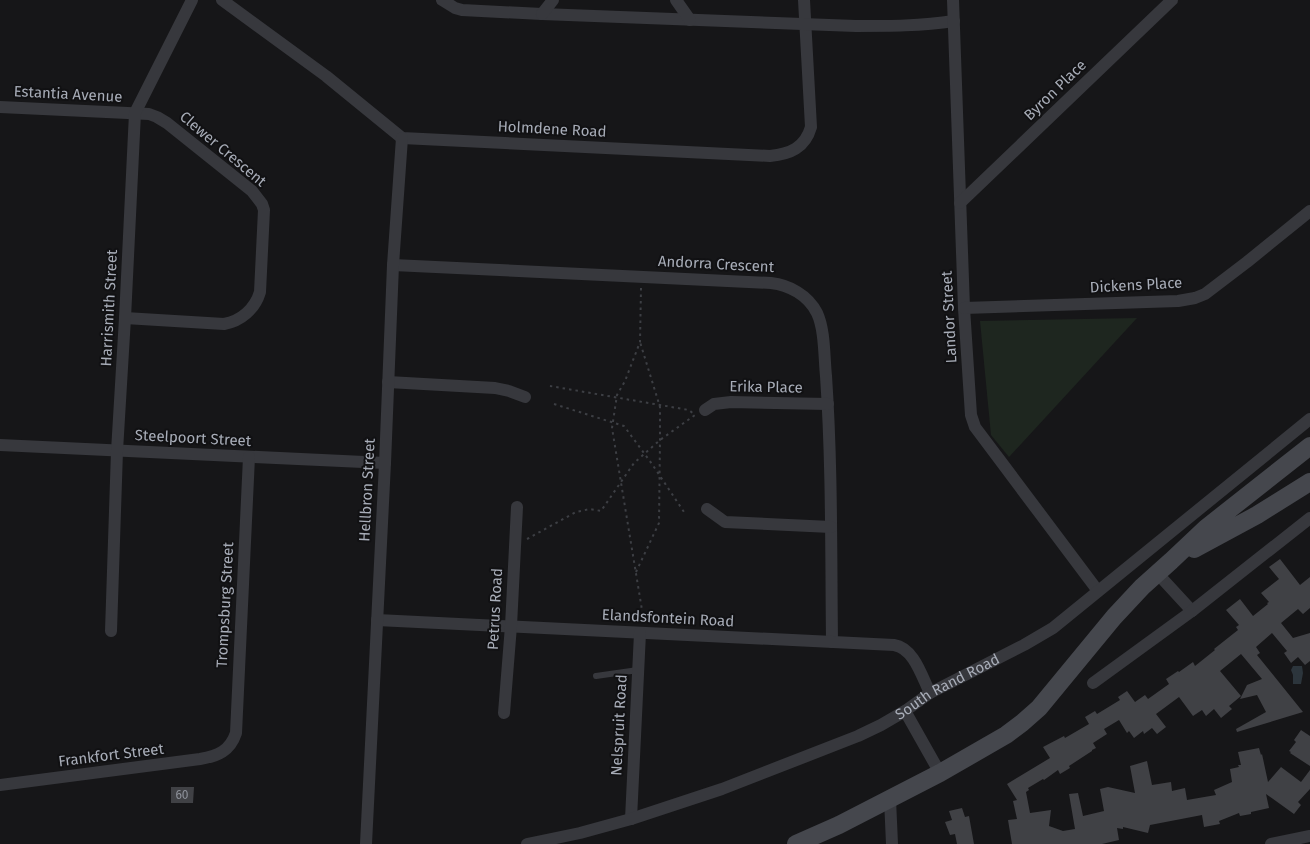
<svg xmlns="http://www.w3.org/2000/svg" width="1310" height="844" font-family="'Fira Sans',sans-serif">
  <style>
    .green { fill: #1e261f }
    .water { fill: #2c353c }
    .building { fill: #404145 }
    .lines { fill: none; stroke-linecap: round; stroke-linejoin: round }
    .path { stroke: #3d3f44; stroke-width: 2; stroke-dasharray: 2.5 4; stroke-linecap: butt }
    .lane { stroke: #37383d; stroke-width: 6 }
    .street { stroke: #37383d; stroke-width: 12 }
    .secondary { stroke: #45474d; stroke-width: 18 }
    .labels { text-anchor: middle; stroke-width: 4; stroke-linejoin: round; paint-order: stroke }
    .number-label { font-size: 12px; fill: #8e929b }
    .street-label { font-size: 15px; fill: #a8adb8; stroke: #111113 }
  </style>
  <rect width="100%" height="100%" fill="#161618"/>
  <path class="green" d="M1137,318L1009,457L991,435L980,321Z"/>
  <path class="water" d="M1293,666H1302L1303,673L1301,684H1293V675L1291,670Z"/>
  <path class="building" d="M1280,559L1300,585L1310,577V608L1303,614L1298,609L1281,623L1293,638L1310,633V661L1305,665L1298,657L1291,663L1284,653L1287,651L1272,633L1256,647L1260,653L1257,655L1303,712L1237,732L1236,729L1266,712L1257,695L1240,699L1247,685L1262,679L1241,654L1220,671L1241,696L1229,706L1232,709L1221,718L1214,709L1206,716L1202,710L1193,716L1179,697L1156,714L1166,727L1157,734L1152,728L1144,734L1143,731L1134,738L1129,731L1127,733L1119,720L1104,729L1107,734L1093,743L1096,748L1092,750V751L1069,766L1070,768L1060,774L1058,770L1044,780L1043,779L1028,788L1029,790L1026,792L1030,813L1051,810L1049,826L1063,831L1075,829L1069,794L1078,793L1083,816L1104,811L1100,789L1108,787L1135,793L1130,766L1147,761L1152,785L1171,782L1172,791L1185,788L1187,800L1216,795L1214,790L1232,782L1230,769L1239,767L1238,765H1241L1238,752L1259,748L1261,755L1262,754L1268,782L1281,767L1301,782L1310,770V789L1298,802L1301,805L1294,814L1266,794L1269,808L1251,812V814L1240,816L1239,813L1219,821L1220,824L1204,827L1202,815L1150,825L1148,833L1123,827V829L1117,828L1119,840L1102,844H1012L1008,820L1017,819L1013,801L1017,800L1007,784L1050,758L1043,747L1064,736L1065,738L1089,724L1085,717L1095,711L1097,714L1120,700L1118,697L1127,691L1135,702L1145,695L1148,699L1169,684L1166,679L1178,671L1179,672L1193,662L1195,666L1215,650L1214,649L1238,630L1236,627L1239,625L1226,610L1240,599L1253,616L1268,604L1267,603L1269,602L1261,593L1279,579L1269,567Z
    M1301,730L1310,736V766L1290,753L1291,752L1289,751L1296,742L1294,740Z
    M171,787H194L193,803H171Z
    M962,808L965,817L969,816L974,844H957L955,834L950,835L945,822L952,820L949,811Z"/>
  <g class="lines">
    <path class="path" d="M641,288L640,342L625,381L617,395L612,428L642,610
      M554,404L624,426L652,464L686,515
      M527,539L576,512L590,509L601,511L634,463L660,440L695,415L689,410L550,386
      M636,572L659,523L660,440V407L640,342"/>
    <path class="lane" d="M596,676L638,670"/>
    <g class="street">
      <path d="M222,0L326,76L402,138L770,156C790,154 805,148 811,127L804,0"/>
      <path d="M442,0L455,8L462,10L542,14L856,26C889,26 921,26 954,21"/>
      <path d="M676,0L690,20"/>
      <path d="M953,0L964,308L971,415L975,427L1098,591"/>
      <path d="M542,14L553,0"/>
      <path d="M0,107L149,114L157,117L167,123L252,191L262,204L264,210L260,292C255,309 241,321 224,324L125,318"/>
      <path d="M960,203L1172,0"/>
      <path d="M393,265L771,283C789,285 808,295 817,313C825,330 824,357 826,376C832,464 831,553 832,642"/>
      <path d="M964,308L1178,301L1195,298L1205,294L1247,262L1310,211"/>
      <path d="M388,382L495,388L509,391L525,397"/>
      <path d="M705,410L714,404L731,402L828,404"/>
      <path d="M0,445L385,463"/>
      <path d="M707,509L725,522L831,527"/>
      <path d="M1157,573L1192,611"/>
      <path d="M377,620L894,645C914,648 922,677 930,693"/>
      <path d="M111,631L117,451L125,318L135,113L192,0"/>
      <path d="M1093,683L1192,611L1310,518"/>
      <path d="M905,711L940,773"/>
      <path d="M504,713L511,626L517,507"/>
      <path d="M0,785L200,759C218,756 230,751 236,733L249,457"/>
      <path d="M890,799L892,844"/>
      <path d="M631,819L640,633"/>
      <path d="M366,844L385,463L393,265L402,138"/>
      <path id="s1" d="M527,844L580,833L631,819L722,789L858,736L881,725L905,711L930,693L1024,645L1053,628L1310,419"/>
      <path d="M1271,844L1310,836"/>
    </g>
    <path class="secondary" d="M1194,549L1257,515L1310,482
      M796,844L839,825L940,773L1006,735L1022,723L1039,708L1114,617L1142,587L1171,561L1206,528L1310,446"/>
  </g>
  <g class="labels">
    <g class="number-label">
      <text x="182" y="799">60</text>
    </g>
    <g class="street-label">
      <text transform="translate(1055 90) rotate(-44)" y="5">Byron Place</text>
      <text transform="translate(68 94) rotate(3)" y="5">Estantia Avenue</text>
      <text transform="translate(552 129) rotate(3)" y="5">Holmdene Road</text>
      <text transform="translate(223 149) rotate(40)" y="5">Clewer Crescent</text>
      <text transform="translate(716 264) rotate(3)" y="5">Andorra Crescent</text>
      <text transform="translate(1136 285) rotate(-3)" y="5">Dickens Place</text>
      <text transform="translate(109 308) rotate(-87)" y="5">Harrismith Street</text>
      <text transform="translate(949 317) rotate(-93)" y="5">Landor Street</text>
      <text transform="translate(766 387) rotate(1)" y="5">Erika Place</text>
      <text transform="translate(193 438) rotate(3)" y="5">Steelpoort Street</text>
      <text transform="translate(367 490) rotate(-87)" y="5">Hellbron Street</text>
      <text transform="translate(225 605) rotate(-87)" y="5">Trompsburg Street</text>
      <text transform="translate(495 609) rotate(-87)" y="5">Petrus Road</text>
      <text transform="translate(668 618) rotate(3)" y="5">Elandsfontein Road</text>
      <text dy="5" stroke="none"><textPath href="#s1" startOffset="451">South Rand Road</textPath></text>
      <text transform="translate(619 725) rotate(-87)" y="5">Nelspruit Road</text>
      <text transform="translate(111 755) rotate(-7)" y="5">Frankfort Street</text>
    </g>
  </g>
</svg>
